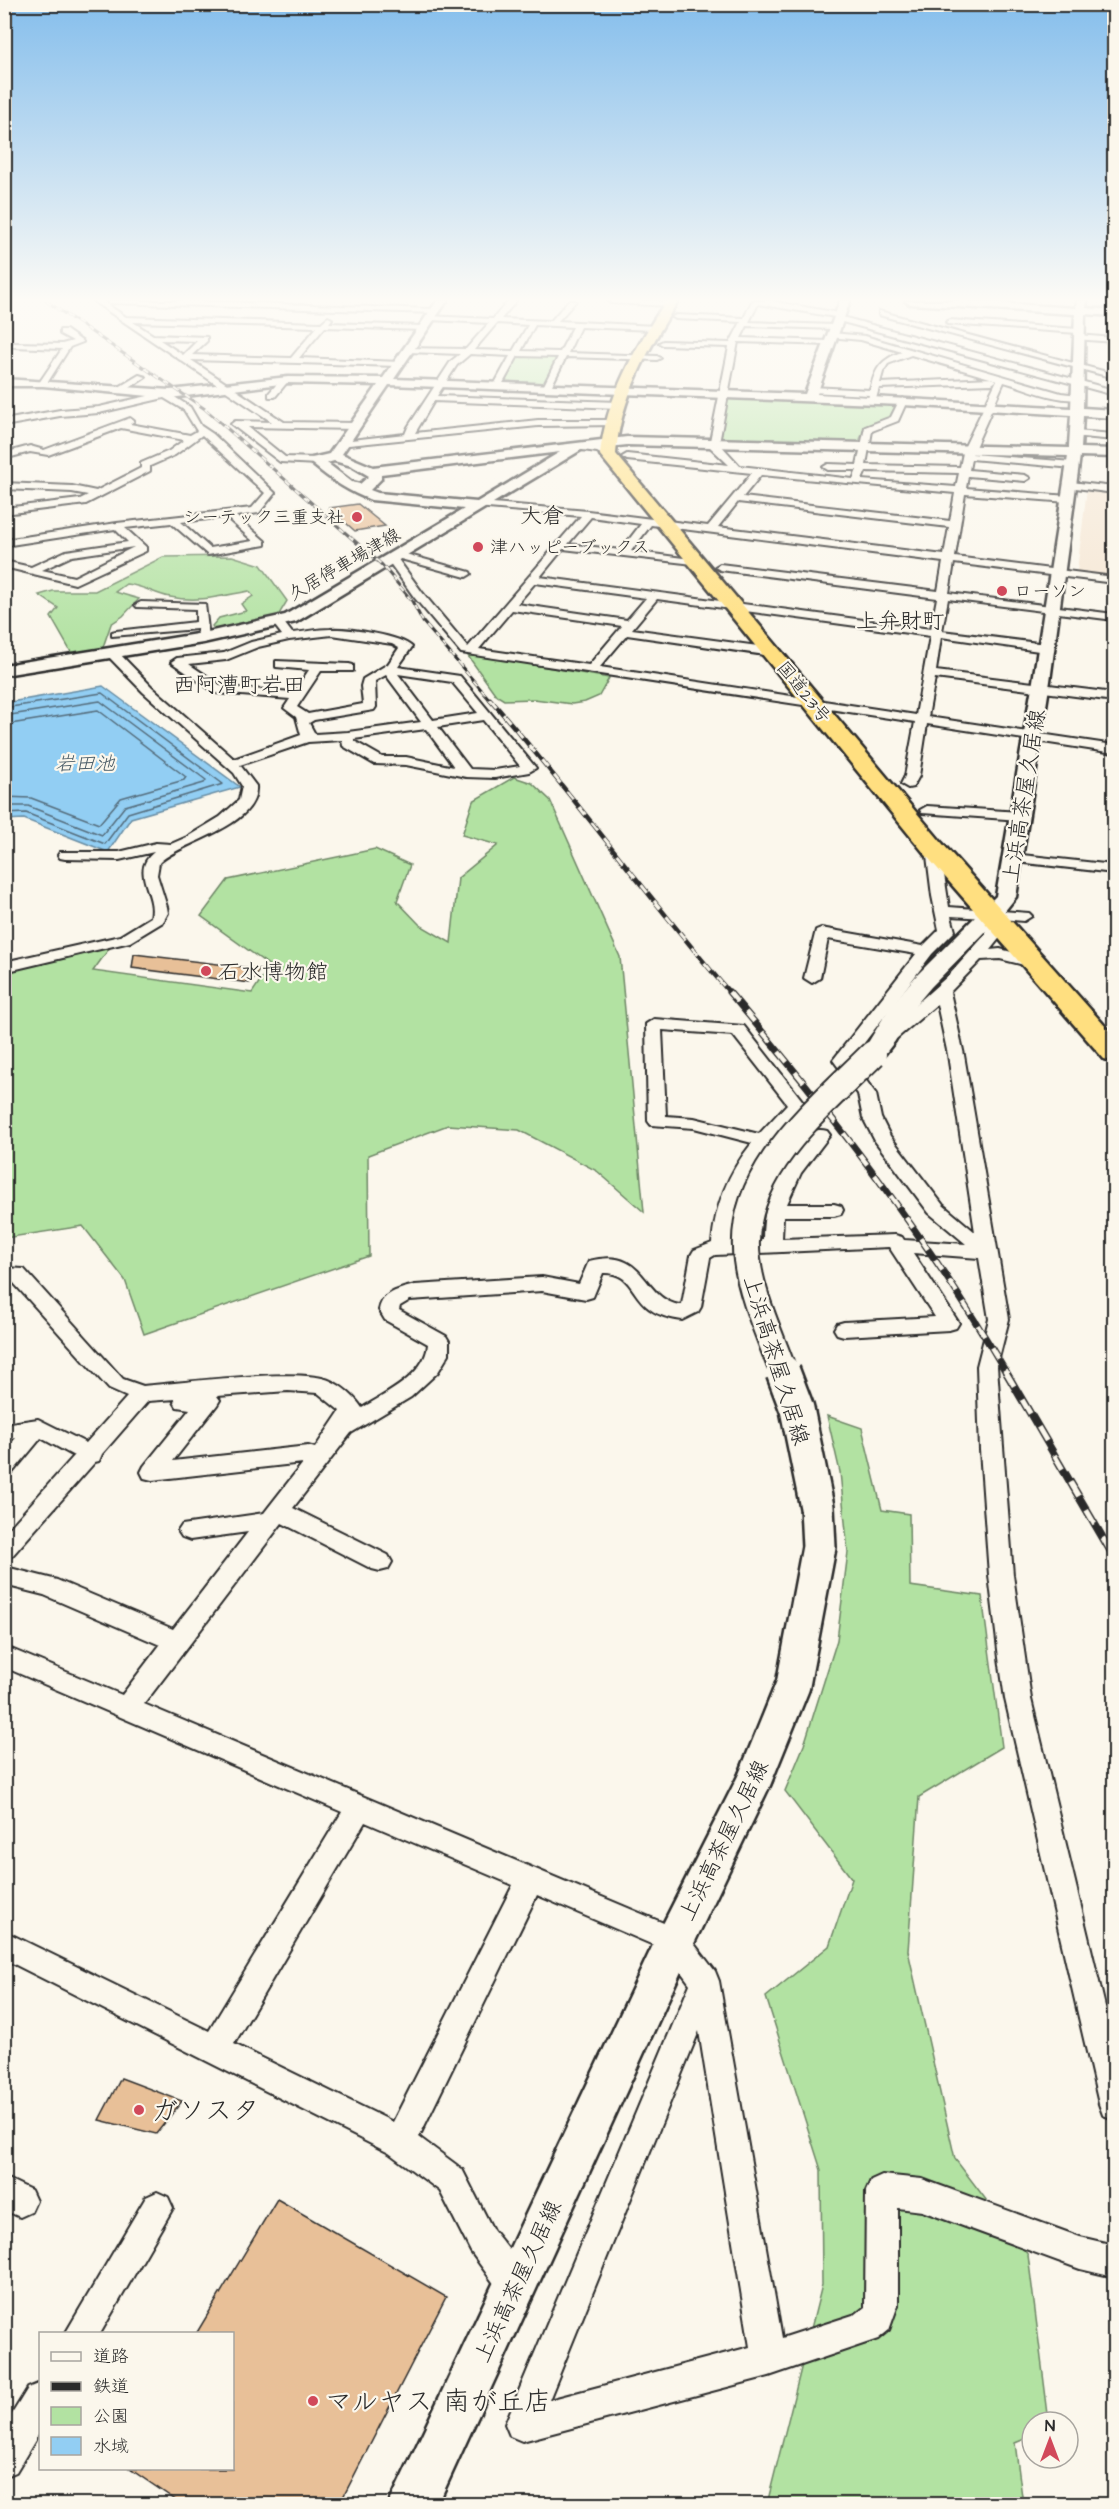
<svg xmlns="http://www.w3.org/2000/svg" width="1119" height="2509" font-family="'Architects Daughter','Klee One',sans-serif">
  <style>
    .built { fill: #f5e6d3 }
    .green { fill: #b2e2a2; stroke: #6e8666; stroke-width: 1.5 }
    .water { fill: #92cef3; stroke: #698da3; stroke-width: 1.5 }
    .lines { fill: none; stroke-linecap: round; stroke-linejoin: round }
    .shore { stroke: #546c7b; stroke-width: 1.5 }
    .building { fill: #e8c098; stroke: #2b2b2b; stroke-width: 1.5 }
    .street-casing { stroke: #2b2b2b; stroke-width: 4 }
    .secondary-casing { stroke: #2b2b2b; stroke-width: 5 }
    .highway-casing { stroke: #2b2b2b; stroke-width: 5 }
    .street { fill: #fbf7ec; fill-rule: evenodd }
    .secondary { fill: #fbf7ec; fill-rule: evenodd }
    .highway { fill: #ffdf80; fill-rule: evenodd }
    .rail-far3-casing { stroke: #2b2b2b; stroke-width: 3 }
    .rail-far2-casing { stroke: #2b2b2b; stroke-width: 4.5 }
    .rail-far1-casing { stroke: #2b2b2b; stroke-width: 7 }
    .rail-casing { stroke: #2b2b2b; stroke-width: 8 }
    .rail-far3 { stroke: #fbf7ec; stroke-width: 2; stroke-dasharray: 6; stroke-linecap: butt }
    .rail-far2 { stroke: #fbf7ec; stroke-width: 3; stroke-dasharray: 10; stroke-linecap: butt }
    .rail-far1 { stroke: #fbf7ec; stroke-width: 4.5; stroke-dasharray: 13; stroke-linecap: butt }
    .rail { stroke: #fbf7ec; stroke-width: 5; stroke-dasharray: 16; stroke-linecap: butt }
    .secondary-bridge-far1-casing { stroke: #2b2b2b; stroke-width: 30; stroke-linecap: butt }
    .secondary-bridge-casing { stroke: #2b2b2b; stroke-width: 38; stroke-linecap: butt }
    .secondary-bridge-far1 { stroke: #fbf7ec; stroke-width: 26 }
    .secondary-bridge { stroke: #fbf7ec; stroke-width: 33 }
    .poi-dot { fill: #d1495b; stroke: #fbf7ec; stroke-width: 2 }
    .labels { text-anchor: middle; stroke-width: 4.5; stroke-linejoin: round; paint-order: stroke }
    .far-poi-label { font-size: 18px; fill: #2b2b2b; stroke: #fbf7ec; text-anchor: start }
    .far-street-label { font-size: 18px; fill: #2b2b2b; stroke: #fbf7ec }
    .far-water-label { font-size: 20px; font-style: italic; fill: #4a5c67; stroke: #fbf7ec }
    .far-quarter-label { font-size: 22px; fill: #2b2b2b; stroke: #fbf7ec }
    .street-label { font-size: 22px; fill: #2b2b2b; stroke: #fbf7ec }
    .poi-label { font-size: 22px; fill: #2b2b2b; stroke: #fbf7ec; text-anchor: start }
    .near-poi-label { font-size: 27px; fill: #2b2b2b; stroke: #fbf7ec; text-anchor: start }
  </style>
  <rect width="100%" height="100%" fill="#fbf7ec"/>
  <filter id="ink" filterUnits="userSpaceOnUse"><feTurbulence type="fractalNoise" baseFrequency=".0167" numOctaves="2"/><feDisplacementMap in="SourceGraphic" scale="12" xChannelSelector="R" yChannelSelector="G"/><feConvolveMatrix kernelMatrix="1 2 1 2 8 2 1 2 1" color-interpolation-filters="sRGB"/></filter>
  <g filter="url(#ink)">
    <path class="built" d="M1087,488L1114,491V577L1077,571Z"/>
    <path class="green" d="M519,355L557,356L544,383L505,381Z
      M728,397L897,404L893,416L866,426L858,443L720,440Z
      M232,556L261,565L287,601L278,616L216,631L212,626L219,618L246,611L241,604L253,596L249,591C221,596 199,603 170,597C154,594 142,585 126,584L115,592L139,599L123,616L111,624L103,647L98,652H71L51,617L58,608L39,595L53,591H95L163,557Z
      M468,656H484L609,678L599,696L585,702L572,704L534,699L504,700L496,695Z
      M514,777L532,783L550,800L620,957L644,1212L597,1171L519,1130L448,1125L368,1155L369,1256L144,1334L125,1280L83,1226L5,1238V972L111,946L93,971L252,993L270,966L201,916L228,880L375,849L410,865L397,901L420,925L451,943L458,878L498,845L462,835L473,801Z
      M827,1416L862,1428L882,1510L909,1514L910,1586L982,1596L1002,1747L919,1797L908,1951L955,2159L1028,2255L1049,2422H1032V2436L1015,2443L1023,2504H758L768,2500L822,2285L821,2170L766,1997L829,1946L852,1879L785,1791L804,1745L837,1640L848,1552L840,1472Z"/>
    <path class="water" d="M103,686L240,787L131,818L108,852L24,819L5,820V703Z"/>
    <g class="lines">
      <path class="shore" d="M4,708L102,693L223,784L128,813L105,844L26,813L4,814
        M4,716L100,701L206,780L204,783L125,806L102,835L28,806H4
        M4,725L98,710L186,777L184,780L121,798L99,824L31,798L4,797"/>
    </g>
    <path class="building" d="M358,504L385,526L355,531L329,508Z
      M134,954L260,969L250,983L132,968Z
      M121,2078L182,2101L156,2134L99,2120Z
      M277,2199L446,2297L339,2505H183L130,2469H232V2334H196Z"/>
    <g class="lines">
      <g class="street-casing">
        <path id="street" d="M93,301H102L126,317L321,323L328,317L332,319L329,323L423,326L427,328L423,330L325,327L299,358L401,362L402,364L398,366L191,360L284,422L355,423L359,426L355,429L248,427L285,457L317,458L322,461L317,464L280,462L231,424L235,421L272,422ZM133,322L317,327L291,358L192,355L207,341V337L153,335ZM160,340L197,341L183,355Z
          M107,301H186L435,309L439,311L435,313L111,303Z
          M508,301H516L501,319L551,321L568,301H576L558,321L656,326L657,328L653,330L580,327L568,353L657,356L661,358L657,360L566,357L551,387L547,390L543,387L558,357L518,356L502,385L498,388L494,385L510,356L470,354L457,365L437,396L619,402L623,405L619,408L434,401L415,433L538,420H612L615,421V425L538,426L339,446L337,444L342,441L405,434L408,427L451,361L460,354L408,352L404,350L405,348L466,349L489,323L430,320L426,318L427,316L493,319ZM497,323L528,325L513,351L474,350ZM535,325L573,327L560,352L521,351Z
          M607,301H656L674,304L670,306L611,303Z
          M752,301H770L839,313L843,315L842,317L1114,390V395L835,320V317L758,304L749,322L834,325L838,327L834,329L747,326L741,338L829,341L833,343L829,345L738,342L719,443L740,466L853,479L857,470H828L823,467L828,464L857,465L865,427L891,417L899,401L903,398L907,401L898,421L872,431L866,465L960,467L964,448L997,380L911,355L888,364L883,372L880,383L992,378L996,381L992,384L879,388L876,399L872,402L868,399L869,395L809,392L808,390L812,387L870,390C875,369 881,359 902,352L861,340L829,337L828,335L832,333L865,336L1061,393L1079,395V399C1055,402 1027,388 1004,382L972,454L1073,462L1078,465L1073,468L971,459L969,470L1025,475L1030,478L1025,481L968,476L966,488L1068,496L1073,499L1068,502L965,494L955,557L1114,577V583L954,563L949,593L1114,614V620L948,599L942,631L1046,644L1052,648L1046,652L941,637L936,671L1114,693V701L935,678L928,717L1114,745V753L927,724L919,776L913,787L908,788L901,784L905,776L915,722L461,653L414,597L387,559L394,556V553H402L470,572L471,574L466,577L397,558L422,592L468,647L581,516L476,507L475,505L480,502L588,511L708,526L752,473L627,460L622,457L627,454L729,465L709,446L729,347L663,345L659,343L663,341L730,343L741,322L676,319L672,317L676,315L744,318ZM866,471L959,473L956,487L862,480ZM761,475L955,493L950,521L743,497ZM738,502L949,527L944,555L718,527ZM591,517L641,524L621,550L568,544ZM651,525L943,562L938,591L720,564L715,567L720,570L937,598L931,629L540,577L563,549L702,565L703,563L698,560L631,551ZM535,583L646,598L627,620L517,604ZM657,599L930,636L916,715L600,667L627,635L772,656L778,652L772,648L632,629ZM512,610L622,626L589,665L479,649Z
          M879,311L1114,374V378L879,315Z
          M950,320L1078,329L1082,331L1078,333L947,324L946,322Z
          M60,330H66L83,342L70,347L46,385H40L39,383L62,349L14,347L10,345L14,343L62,344L73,341L60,334Z
          M1078,335L1114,338V342L1075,339V335Z
          M139,375L146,377L125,391H119V387Z
          M282,378L289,380L275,397H269V393Z
          M170,391L174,394L173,396L190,407L201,426L213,434L275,493L259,513L236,516L265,541V545L208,555L171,523L125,528L146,547V551L75,584L4,567V561L31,567L66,551L128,542L115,529L4,546V540L117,523L252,508L265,493L202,435L175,455L150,466V471L86,504L4,514V508L80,499L88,495L72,492L4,489V483L72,486L96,491L141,468V463L169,451L184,440L121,428L48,455L30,452L4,459V453L30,446L44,450L130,418L134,421L130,424L190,435L197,431L184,410L164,398L99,413L60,416L4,426V420L60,410L99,407ZM226,517L253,541L210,548L181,522ZM134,547L74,577L42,570L72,556Z
          M1075,431L1114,434V440L1072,436V432Z
          M578,444L603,448L613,455L608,458L597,452L575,449V445Z
          M1071,482L1114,487V493L1068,487V483Z
          M141,602L205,604L209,638L203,641L199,640L197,629L112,636V632L116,631L196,622V609L137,607L135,605Z
          M278,619L282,620L292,633C305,632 317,629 330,629C348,628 400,635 412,647L398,667L460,676L536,768L529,772L495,778L466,777L406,765L374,764L343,746L342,740L308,742L240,765L256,786C259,827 181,841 159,863L157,875L167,907L168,913L163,922L130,942L4,972V962L120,936L151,917C157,893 129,872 154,852L119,860L65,859L60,858L58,855L60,852H119L156,843L171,844L187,837L220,817L239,800L242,786L234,773L143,692L108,656V650H116L152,687L234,759L301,735L296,717L284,708L290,699L216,693L171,662L177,658L224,653L251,642L282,635L272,622ZM332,635L392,644L399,648L388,664L363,679L361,686L363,704L308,714L297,707L321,671H353V665L349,664L276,661V667L309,670L294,692L223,687L189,664L226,660L258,647L289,640ZM398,674L452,682L478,713L433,720ZM386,675L421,722L348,732L315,734L309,723L314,720L374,710L376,707L375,681ZM483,720L520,766L495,770L470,769L438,727ZM426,729L454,767L406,757H382L354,741V739Z
          M927,806L1020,812L1027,816L1020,820L922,813L920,810Z
          M933,844L940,848L949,907L1029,913L1032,916L1024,921L1001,919L1002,935L990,950L1000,949L1042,960L1044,963L1036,968L1000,959L981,960L950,992L964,1055L1009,1319L997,1366L1000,1408L1013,1575L1031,1699L1114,2044V2119L1103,2115L1099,2104L1005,1699L999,1658L989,1575L980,1450L977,1366L989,1319L979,1258L913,1253L959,1323L956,1328L949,1330L844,1336L837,1334L834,1329L837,1324L844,1322L935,1317L889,1247L715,1255L710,1258L701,1307L698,1312L682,1320C671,1318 659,1316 650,1309C630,1295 632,1272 603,1273L593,1297L586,1299L542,1291L410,1300L400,1306L399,1310L446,1336L449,1341V1354L438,1372L411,1397L351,1433L293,1508L388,1555L392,1562L388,1569L380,1571L372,1569L282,1523L144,1704L685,1932L715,1971L719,1981L782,2338L856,2314L865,2307L866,2191L871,2180L882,2175L922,2179L1080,2237L1114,2245V2277L1080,2269L922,2211L898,2208V2305L889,2330L878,2339L769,2376L522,2441L510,2436L505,2424L690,1984L665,1950L537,1895L419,2137L462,2169L493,2230L527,2272L531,2284L527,2296L515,2300L503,2296L471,2252L440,2191L389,2153L4,1959V1931L209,2031L342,1812L4,1667V1646L122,1695L160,1645L44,1595L4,1585V1569L10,1568L57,1580L173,1629L248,1532L190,1540L182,1537L178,1531L182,1525L264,1513L303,1463L152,1480L144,1478L141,1472L144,1466L190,1409L177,1407L174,1402L176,1399L148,1401L102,1454L99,1461L95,1462L12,1556L4,1559V1534L74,1456L41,1438L12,1473L4,1475V1451L16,1438L4,1440V1424L38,1419L86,1443L127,1397L109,1389L12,1281L4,1282V1268L24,1269L123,1379L143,1386C181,1383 302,1367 331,1381C342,1386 355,1397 362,1408C385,1394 426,1375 428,1344L385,1320L379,1310C382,1292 400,1289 415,1285L542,1277L579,1284L589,1261C647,1246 640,1297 679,1305L682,1304L691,1255L694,1250L712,1243C715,1205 728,1173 752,1143L694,1128L651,1125L648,1121L646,1024L654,1019L744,1026L805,1104L752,1168L737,1204L731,1241L763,1239C763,1227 764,1215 768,1203C774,1185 799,1143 814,1132C818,1129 823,1130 827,1131L830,1135L801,1173L787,1204H834L841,1206L843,1210L841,1214L834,1216H783L782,1239L895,1235L902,1237L904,1240L966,1244L929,1213L875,1141L863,1118L858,1094L833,1060L916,954L828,939L820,978L812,983L804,978L816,930L821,928L923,946L939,930L932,896L926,848ZM951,916L986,918V934L950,974L875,1041L883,1046L889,1045L937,1004L948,1055L975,1232L943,1205L890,1136L881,1118L876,1094L851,1060L932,954L955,931ZM662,1030L733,1035L787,1104L759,1134L694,1118L666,1116ZM288,1391L318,1393L340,1411L315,1448L308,1446L173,1461L217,1405L220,1400L217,1396ZM365,1822L513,1885L393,2122L234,2044ZM699,2031L750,2347L549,2400Z
          M1013,854L1114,865V873L1008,861L1006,858L1008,855Z
          M4,2177L31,2190L36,2201L31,2212L20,2217L4,2210Z
          M157,2192L168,2197L173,2208L100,2334H65L146,2197Z
          M40,2383V2432L16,2472L4,2477V2427L28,2388Z"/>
      </g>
      <g class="secondary-casing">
        <path id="secondary" d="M437,301H447L394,379L805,394L840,301H850L817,394L1071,408L1075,314L910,304L905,301H964L1076,308L1077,301H1087L1086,308L1114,310V316L1085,314L1083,408L1114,410V418L1083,416L1081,448L1114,449V457L1080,456L1050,681L1016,897L1000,917L931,987L908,1014L895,1041L881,1059L873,1061L865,1059L861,1054L890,1007L915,977L996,896L1033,681L1068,456L627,445L581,450L296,622L203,643L4,675V665L203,633L285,615L464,509L371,500C349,492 331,480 312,464L310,461L312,458L329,454L378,385L288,383L170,398L43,386H4V379L170,390L288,377L383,378ZM389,385L903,405L1071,415L1069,445V448L627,437L373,467L342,454ZM560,452L477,502L378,493L370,490L381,479V474ZM334,461L352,466L369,476L360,484L352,482L327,463Z
          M754,1765L767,1770L772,1781L689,1954L438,2504H389L661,1928L741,1770Z"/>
      </g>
      <g class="highway-casing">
        <path id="highway" d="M666,301H678C649,348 620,398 616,454L942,843L1114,1036V1061L1104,1059L924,853L600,455C606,398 635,348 666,301Z"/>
      </g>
      <use href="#street" class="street"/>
      <use href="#secondary" class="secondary"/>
      <use href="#highway" class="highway"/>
      <g class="rail-far3-casing">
        <path id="rail-far3" d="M46,301L205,409L382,565L412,601L423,622L491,701"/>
      </g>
      <g class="rail-far2-casing">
        <path id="rail-far2" d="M490,699C573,795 648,897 730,993"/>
      </g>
      <g class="rail-far1-casing">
        <path id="rail-far1" d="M729,992C830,1111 928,1238 1007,1374"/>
      </g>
      <g class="rail-casing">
        <path id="rail" d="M1006,1372L1114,1557"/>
      </g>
      <use href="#rail-far3" class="rail-far3"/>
      <use href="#rail-far2" class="rail-far2"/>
      <use href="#rail-far1" class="rail-far1"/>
      <use href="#rail" class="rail"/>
      <g class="secondary-bridge-far1-casing">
        <path id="secondary-bridge-far1" d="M784,1374C771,1337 752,1299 747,1260C735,1174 818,1109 873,1054"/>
      </g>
      <g class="secondary-bridge-casing">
        <path id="secondary-bridge" d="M754,1781L793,1685L819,1547L817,1507L797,1409L783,1372"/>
      </g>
      <use href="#secondary-bridge-far1" class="secondary-bridge-far1"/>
      <use href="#secondary-bridge" class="secondary-bridge"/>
    </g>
  </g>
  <linearGradient id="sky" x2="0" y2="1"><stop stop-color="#85beec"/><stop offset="0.46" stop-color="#fdfbf6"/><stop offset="1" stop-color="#fdfbf6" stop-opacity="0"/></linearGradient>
  <rect width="1119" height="652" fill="url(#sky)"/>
  <g class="poi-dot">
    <circle cx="357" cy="517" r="6"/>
    <circle cx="478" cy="547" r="6"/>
    <circle cx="1002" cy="591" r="6"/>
    <circle cx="206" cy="971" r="6"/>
    <circle cx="139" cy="2110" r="6"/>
    <circle cx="313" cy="2401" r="6"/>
  </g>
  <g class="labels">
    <g class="far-poi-label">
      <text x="345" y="523" text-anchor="end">シーテック三重支社</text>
      <text x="490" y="553">津ハッピーブックス</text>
      <text x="1014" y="597">ローソン</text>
    </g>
    <g class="far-street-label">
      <text transform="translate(344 564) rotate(-30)" y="6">久居停車場津線</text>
      <text transform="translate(804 692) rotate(51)" y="6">国道23号</text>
    </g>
    <g class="far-water-label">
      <text x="85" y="770">岩田池</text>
    </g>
    <g class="far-quarter-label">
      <text x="542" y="523">大倉</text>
      <text x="900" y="628">上弁財町</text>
      <text x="239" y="692">西阿漕町岩田</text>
    </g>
    <g class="street-label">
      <text transform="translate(1023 796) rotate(-81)" y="8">上浜高茶屋久居線</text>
      <text transform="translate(777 1360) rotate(73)" y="8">上浜高茶屋久居線</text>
      <text transform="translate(723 1840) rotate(-64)" y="8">上浜高茶屋久居線</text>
      <text transform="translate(517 2281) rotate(-65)" y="8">上浜高茶屋久居線</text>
    </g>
    <g class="poi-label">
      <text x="218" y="979">石水博物館</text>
    </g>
    <g class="near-poi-label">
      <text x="151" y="2119">ガソスタ</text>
      <text x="325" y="2410">マルヤス 南が丘店</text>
    </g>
  </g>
  <rect width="1119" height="2509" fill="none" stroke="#fbf7ec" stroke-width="24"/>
  <rect x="12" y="12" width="1095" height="2485" fill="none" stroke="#2b2b2b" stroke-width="2" filter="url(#ink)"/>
  <rect x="39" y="2332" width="195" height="138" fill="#fbf7ec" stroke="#a8a59f" stroke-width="1.5"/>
  <rect x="51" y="2352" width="30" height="9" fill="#fbf7ec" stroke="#a8a59f" stroke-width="1.5"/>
  <text x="93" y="2362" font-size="18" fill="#2b2b2b">道路</text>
  <rect x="51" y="2382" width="30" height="9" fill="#2b2b2b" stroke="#a8a59f" stroke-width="1.5"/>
  <text x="93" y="2392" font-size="18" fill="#2b2b2b">鉄道</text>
  <rect x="51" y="2407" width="30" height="18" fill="#b2e2a2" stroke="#a8a59f" stroke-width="1.5"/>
  <text x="93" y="2422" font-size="18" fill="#2b2b2b">公園</text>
  <rect x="51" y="2437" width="30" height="18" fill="#92cef3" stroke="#a8a59f" stroke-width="1.5"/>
  <text x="93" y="2452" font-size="18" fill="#2b2b2b">水域</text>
  <g transform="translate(1050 2440)"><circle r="28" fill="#fbf7ec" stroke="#a8a59f" stroke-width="1.5"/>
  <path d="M0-4.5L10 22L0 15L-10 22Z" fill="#d1495b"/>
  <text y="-9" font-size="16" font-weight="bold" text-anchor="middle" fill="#2b2b2b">N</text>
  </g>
</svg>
